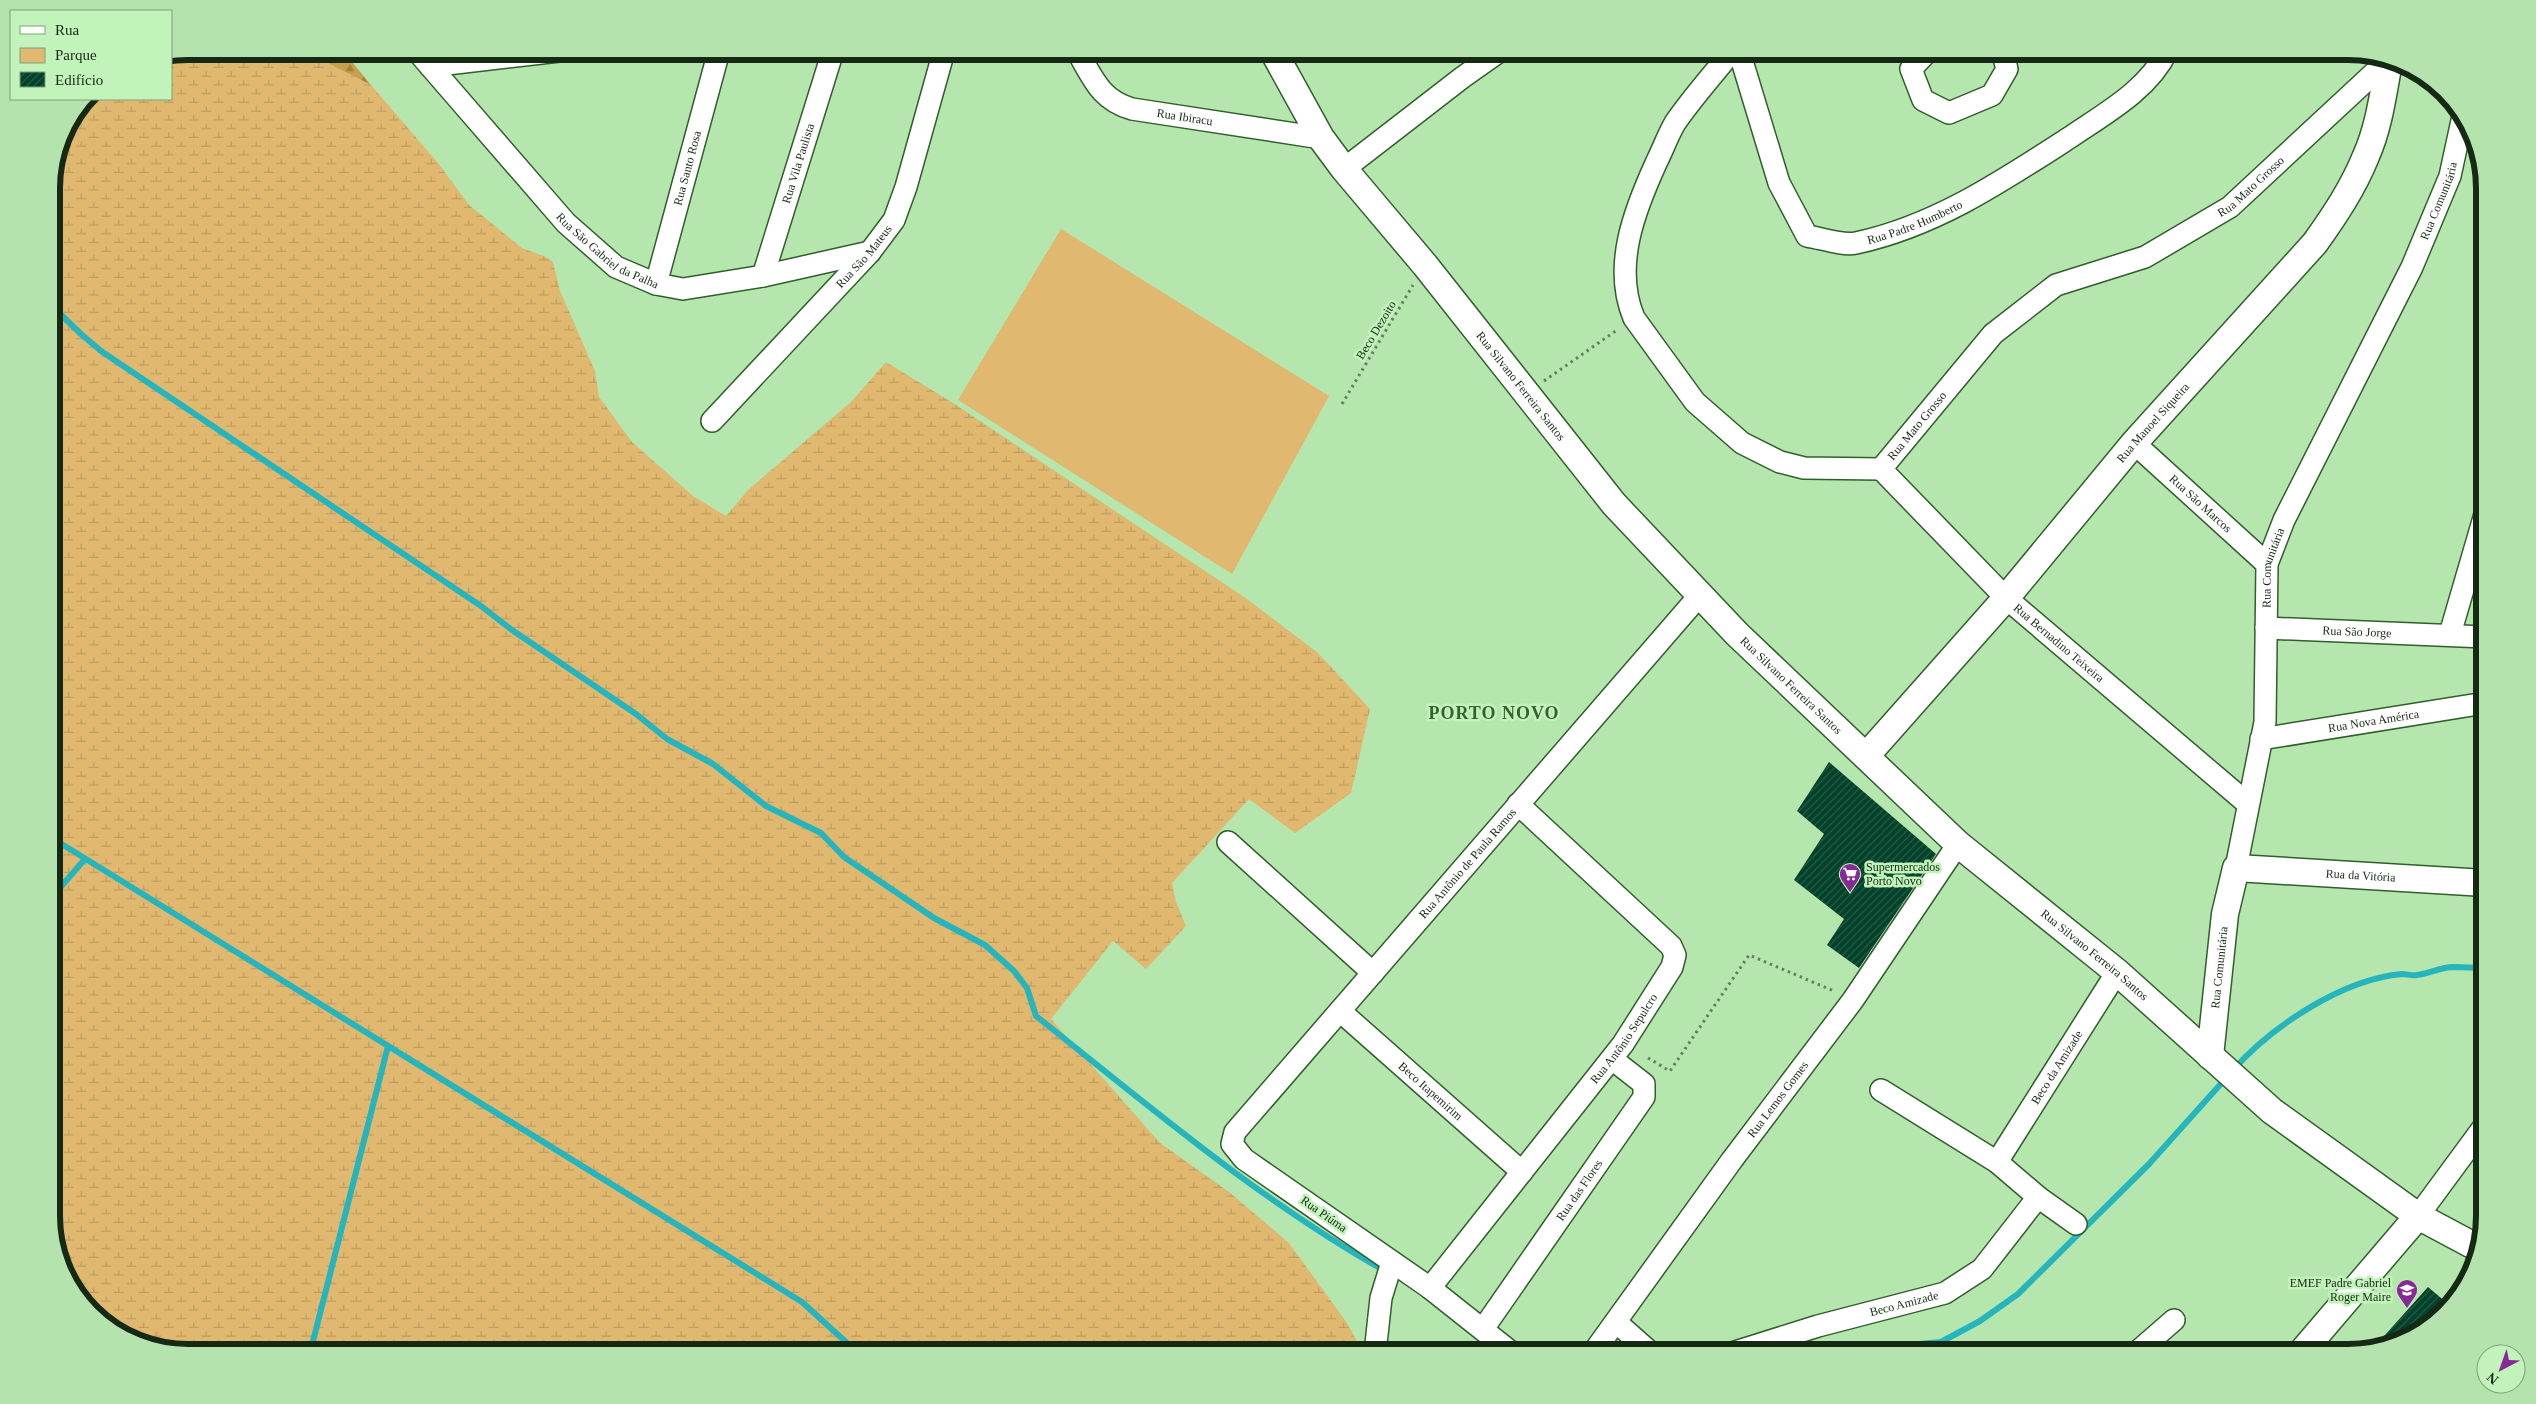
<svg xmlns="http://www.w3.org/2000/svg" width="2536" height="1404" font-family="'Times New Roman',serif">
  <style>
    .green { fill: #e0b86f }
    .forest { fill: url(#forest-firs) }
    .wetland { fill: url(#wetland-marsh) }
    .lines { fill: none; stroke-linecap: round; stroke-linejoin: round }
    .stream { stroke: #26b4bd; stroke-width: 6 }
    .building { fill: url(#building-hatch) }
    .minor-casing { stroke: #325d2c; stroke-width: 24 }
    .tertiary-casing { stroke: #325d2c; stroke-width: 29 }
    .path { stroke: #61825c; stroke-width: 3; stroke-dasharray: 2.5 4; stroke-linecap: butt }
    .minor { stroke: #fff; stroke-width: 21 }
    .tertiary { stroke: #fff; stroke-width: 26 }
    .labels { text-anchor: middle; stroke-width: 5; stroke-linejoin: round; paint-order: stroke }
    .street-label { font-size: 12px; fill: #162914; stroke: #c2f3bb }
    .poi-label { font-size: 12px; fill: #162914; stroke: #c2f3bb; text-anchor: start }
    .district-label { font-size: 18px; font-weight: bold; letter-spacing: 1px; fill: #366130; stroke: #c2f3bb }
    .rim { fill: none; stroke: #162914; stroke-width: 6 }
  </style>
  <defs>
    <pattern id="forest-firs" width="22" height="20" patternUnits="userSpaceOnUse" patternTransform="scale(1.25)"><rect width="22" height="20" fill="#ca9f4c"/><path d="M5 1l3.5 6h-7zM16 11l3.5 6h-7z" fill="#a3823e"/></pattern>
    <pattern id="wetland-marsh" width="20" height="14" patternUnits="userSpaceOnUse" patternTransform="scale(1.25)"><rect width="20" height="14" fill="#e0b86f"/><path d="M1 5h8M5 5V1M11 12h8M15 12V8" fill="none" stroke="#bf9e5f"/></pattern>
    <pattern id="building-hatch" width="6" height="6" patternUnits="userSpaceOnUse" patternTransform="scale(1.25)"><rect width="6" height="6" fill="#02422a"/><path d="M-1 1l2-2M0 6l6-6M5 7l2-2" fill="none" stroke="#275b46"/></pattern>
  </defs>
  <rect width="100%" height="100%" fill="#b5e6ae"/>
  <path class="green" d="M1061,229L1329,396L1232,574L958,400Z"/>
  <path class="forest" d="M316,51H343L371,85L329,64Z"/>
  <path class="wetland" d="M188,51H316L329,64L371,85L438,163L469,205L522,248L546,257L553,262L560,291L595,371L599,397L632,442L693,496L726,516L748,490L851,402L886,362L953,403L1247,599L1318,653L1370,709L1351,793L1295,833L1249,799L1172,883L1176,902L1186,926L1146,969L1113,941L1051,1019L1160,1143L1229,1192L1289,1243L1347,1323L1358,1343V1353H188L120,1335L70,1284L52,1224V180L62,136L87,99H171V55Z"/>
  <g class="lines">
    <path class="stream" d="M52,306L81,334L101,351L481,606L512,630L636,714L667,739L713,764L766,806L821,833L844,857L934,918L985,945L1014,971L1027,988L1036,1016C1149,1106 1259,1200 1385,1271
      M52,838L802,1302L858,1353
      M52,897L85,859
      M2233,1070C2272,1026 2343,979 2402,974C2407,974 2412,976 2417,975C2428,974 2439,968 2451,967C2462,967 2473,968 2485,967
      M310,1353L388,1046
      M1887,1353L1909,1345L1941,1342L1980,1321L2018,1294L2149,1164L2227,1077"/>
  </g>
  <path class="building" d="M1829,762L1936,854L1859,968L1827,945L1844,919L1794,880L1824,834L1797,811Z
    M2428,1287L2447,1303L2416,1334L2376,1345Z"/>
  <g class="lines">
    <g class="minor-casing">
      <g id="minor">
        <path id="s1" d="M417,51L566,223L616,267L656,284L683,289L763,276L870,252"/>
        <path id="s2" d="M1077,51C1093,78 1100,100 1132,109L1321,138"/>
        <path id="s3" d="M1732,51C1713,75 1692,98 1675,123C1668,135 1663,149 1657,161C1635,209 1612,266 1634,318L1695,402L1742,443L1780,462L1804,468L1881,469L1993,334L2056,285L2145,257L2230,207L2386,62"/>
        <path id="s4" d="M1739,51L1779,183L1807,236C1821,238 1842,246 1856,243C1936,226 2004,180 2072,136C2106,113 2149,89 2167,51"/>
        <path d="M1928,51L1911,69L1923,100L1949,113L1992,95L2007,69L2002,51"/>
        <path d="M430,66L559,51"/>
        <path d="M1344,169L1463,77L1500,51"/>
        <path id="s5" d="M763,276L833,51"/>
        <path id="s6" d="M656,284L719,51"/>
        <path id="s7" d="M712,421L870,252L894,220L906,187L944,51"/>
        <path id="s8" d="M2134,443L2267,564"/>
        <path id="s9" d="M1881,469L2006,598L2248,804"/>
        <path id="s10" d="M2266,628L2485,637"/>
        <path d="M2450,634L2485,514"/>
        <path id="s11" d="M2261,739L2485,703"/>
        <path d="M1228,842L1373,973"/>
        <path id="s12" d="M2236,868L2265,722L2267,564L2284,520L2412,267L2450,176L2463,116"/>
        <path id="s13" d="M1340,1011L1522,1172"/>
        <path d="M1881,1090L1997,1162L2038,1197L2076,1224"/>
        <path id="s14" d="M1997,1162L2117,972"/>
        <path d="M2418,1216L2485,1125"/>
        <path id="s15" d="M1430,1288L1623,1044L1672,967L1675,955L1671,946L1518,804"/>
        <path d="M1616,1322L1651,1353"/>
        <path id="s16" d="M1483,1329L1644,1097V1084L1612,1059"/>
        <path d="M1375,1353L1381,1298L1392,1262"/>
        <path id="s17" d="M1512,1353L1430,1288L1244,1159L1232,1144L1235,1132L1699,596"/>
        <path id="s18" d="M1593,1353L1732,1160L1853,1000L1958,844"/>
        <path id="s19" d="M1732,1353L1818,1326L1945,1293L1982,1269L2038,1197"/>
        <path d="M2136,1353L2174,1320"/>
      </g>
    </g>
    <g class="tertiary-casing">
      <g id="tertiary">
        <path id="s20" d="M1273,51L1321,138L1344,169L1425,265L1614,504L1737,634L1958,844L2117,972L2272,1111L2418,1216L2476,1247"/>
        <path id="s21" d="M1866,756L2006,598L2134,443L2315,243C2335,215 2353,188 2366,156C2379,127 2383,94 2389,62"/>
        <path id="s22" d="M2210,1056L2225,914L2236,868L2485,883"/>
        <path d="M2301,1353L2418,1216"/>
      </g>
    </g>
    <path class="path" d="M1544,381L1617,330
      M1342,404L1413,285
      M1648,1058L1670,1071L1749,955L1834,991"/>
    <use href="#minor" class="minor"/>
    <use href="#tertiary" class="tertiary"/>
  </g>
  <defs>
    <g id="supermarket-pin" transform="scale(1.125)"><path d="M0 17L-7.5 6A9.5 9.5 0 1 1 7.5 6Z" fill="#862a95" stroke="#c2f3bb"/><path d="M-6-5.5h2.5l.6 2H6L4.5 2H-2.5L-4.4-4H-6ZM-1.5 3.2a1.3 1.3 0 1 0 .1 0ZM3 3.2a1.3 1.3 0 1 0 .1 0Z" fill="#fff"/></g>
    <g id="school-pin" transform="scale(1.125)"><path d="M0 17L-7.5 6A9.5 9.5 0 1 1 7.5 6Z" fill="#862a95" stroke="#c2f3bb"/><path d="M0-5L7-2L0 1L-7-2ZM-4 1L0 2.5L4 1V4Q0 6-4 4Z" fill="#fff"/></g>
  </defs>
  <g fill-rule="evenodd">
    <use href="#supermarket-pin" x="1850" y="874"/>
    <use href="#school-pin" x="2407" y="1290"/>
  </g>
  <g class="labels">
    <g class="street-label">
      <text dy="4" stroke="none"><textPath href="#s2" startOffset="136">Rua Ibiracu</textPath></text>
      <text dy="4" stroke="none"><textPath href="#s5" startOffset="118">Rua Vila Paulista</textPath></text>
      <text dy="4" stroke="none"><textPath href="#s6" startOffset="120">Rua Santo Rosa</textPath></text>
      <text dy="4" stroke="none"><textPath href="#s3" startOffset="1084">Rua Mato Grosso</textPath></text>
      <text dy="4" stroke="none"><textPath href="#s12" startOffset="709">Rua Comunitária</textPath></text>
      <text dy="4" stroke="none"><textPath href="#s4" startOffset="310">Rua Padre Humberto</textPath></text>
      <text dy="4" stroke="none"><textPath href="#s1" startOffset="278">Rua São Gabriel da Palha</textPath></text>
      <text dy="4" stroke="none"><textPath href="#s7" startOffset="224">Rua São Mateus</textPath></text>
      <text transform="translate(1376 330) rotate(-59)" y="4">Beco Dezoito</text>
      <text dy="4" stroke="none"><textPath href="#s20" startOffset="418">Rua Silvano Ferreira Santos</textPath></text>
      <text dy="4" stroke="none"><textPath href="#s21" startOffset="440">Rua Manoel Siqueira</textPath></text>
      <text dy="4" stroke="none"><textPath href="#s3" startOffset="664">Rua Mato Grosso</textPath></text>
      <text dy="4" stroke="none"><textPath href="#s8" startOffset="90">Rua São Marcos</textPath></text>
      <text dy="4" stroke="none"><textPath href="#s12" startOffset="304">Rua Comunitária</textPath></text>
      <text dy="4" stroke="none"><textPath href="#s10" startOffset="91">Rua São Jorge</textPath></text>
      <text dy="4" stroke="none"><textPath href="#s9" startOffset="249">Rua Bernadino Teixeira</textPath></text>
      <text dy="4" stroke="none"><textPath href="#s20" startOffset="822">Rua Silvano Ferreira Santos</textPath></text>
      <text dy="4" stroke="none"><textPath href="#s11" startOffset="114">Rua Nova América</textPath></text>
      <text dy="4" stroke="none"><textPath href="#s17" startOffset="718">Rua Antônio de Paula Ramos</textPath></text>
      <text dy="4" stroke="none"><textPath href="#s22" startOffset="315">Rua da Vitória</textPath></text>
      <text dy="4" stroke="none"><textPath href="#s20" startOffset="1228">Rua Silvano Ferreira Santos</textPath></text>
      <text dy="4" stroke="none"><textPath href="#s22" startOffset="89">Rua Comunitária</textPath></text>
      <text dy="4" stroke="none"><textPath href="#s15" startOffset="316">Rua Antônio Sepulcro</textPath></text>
      <text dy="4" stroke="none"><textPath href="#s14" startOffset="112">Beco da Amizade</textPath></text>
      <text dy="4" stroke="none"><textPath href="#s13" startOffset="121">Beco Itapemirim</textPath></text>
      <text dy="4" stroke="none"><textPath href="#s18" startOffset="314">Rua Lemos Gomes</textPath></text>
      <text dy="4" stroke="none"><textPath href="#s16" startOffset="169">Rua das Flores</textPath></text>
      <text transform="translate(1324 1214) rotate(35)" y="4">Rua Piúma</text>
      <text dy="4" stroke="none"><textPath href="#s19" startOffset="179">Beco Amizade</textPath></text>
    </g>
    <g class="poi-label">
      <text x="1866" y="871">Supermercados<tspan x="1866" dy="14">Porto Novo</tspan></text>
      <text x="2391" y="1287" text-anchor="end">EMEF Padre Gabriel<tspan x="2391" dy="14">Roger Maire</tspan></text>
    </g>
    <g class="district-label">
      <text x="1494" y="719">PORTO NOVO</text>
    </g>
  </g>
  <path d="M0 0H2536V1404H0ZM188 60H2348A128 128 0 0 1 2476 188V1216A128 128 0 0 1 2348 1344H188A128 128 0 0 1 60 1216V188A128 128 0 0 1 188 60Z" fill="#b4e3ae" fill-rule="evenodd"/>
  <path class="rim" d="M188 60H2348A128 128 0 0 1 2476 188V1216A128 128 0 0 1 2348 1344H188A128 128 0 0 1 60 1216V188A128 128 0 0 1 188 60Z"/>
  <rect x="10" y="10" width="162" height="90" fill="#c2f3bb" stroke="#7da278"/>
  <rect x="20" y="26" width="25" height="8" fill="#ffffff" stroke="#7da278"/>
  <text x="55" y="35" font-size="15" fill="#162914">Rua</text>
  <rect x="20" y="48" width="25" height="15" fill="#e0b86f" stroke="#7da278"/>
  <text x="55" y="60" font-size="15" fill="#162914">Parque</text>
  <rect x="20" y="72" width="25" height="15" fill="url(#building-hatch)" stroke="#7da278"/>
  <text x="55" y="85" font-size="15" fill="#162914">Edifício</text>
  <g transform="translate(2501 1369) rotate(221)"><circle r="24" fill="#c2f3bb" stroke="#7da278"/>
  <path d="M0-4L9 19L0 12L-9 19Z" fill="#862a95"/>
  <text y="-8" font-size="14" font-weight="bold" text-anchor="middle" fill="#162914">N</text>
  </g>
</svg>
